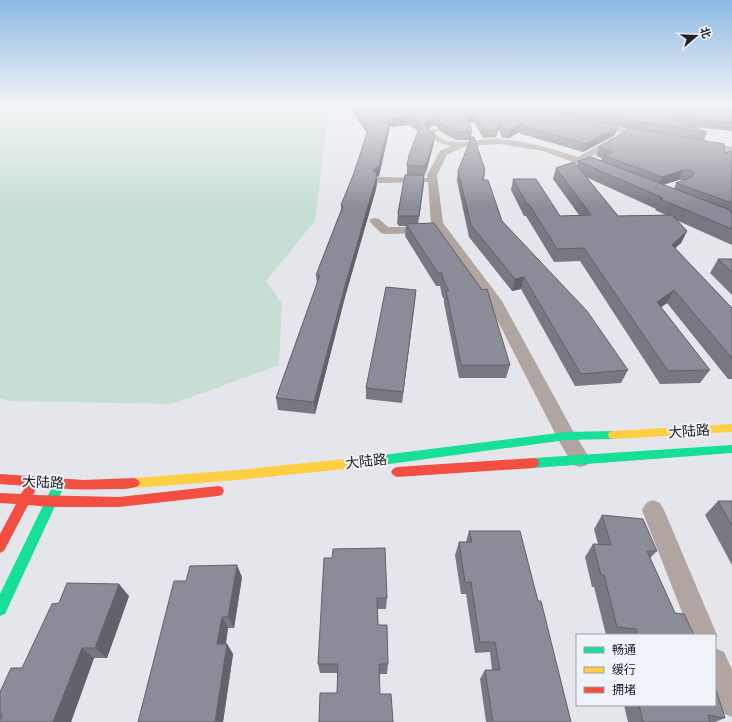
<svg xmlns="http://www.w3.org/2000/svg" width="732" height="722" font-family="Inter,'Noto Sans SC',sans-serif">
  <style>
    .green { fill: #c7ded5 }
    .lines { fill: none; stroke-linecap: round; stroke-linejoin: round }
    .street { fill: #b0a5a1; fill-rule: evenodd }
    .fast { fill: #16e098; fill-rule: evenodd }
    .slow { fill: #ffcf43; fill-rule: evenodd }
    .jam { fill: #f24e42; fill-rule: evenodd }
    .wall { fill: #787882; fill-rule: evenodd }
    .shaded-wall { fill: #61626a }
    .building { fill: #8b8c97; stroke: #61626a }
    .labels { text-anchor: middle; stroke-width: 4; stroke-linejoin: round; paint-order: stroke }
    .near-street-label { font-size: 14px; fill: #212225; stroke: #f0f2fa }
  </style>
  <rect width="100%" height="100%" fill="#e5e6eb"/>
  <path class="green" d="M0,107H329L315,221L266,281L282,304L279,365L172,404L9,401L0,398Z"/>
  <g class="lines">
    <path class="street" d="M592,124L645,132L649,135L645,138L595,128L591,126Z
      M434,128L438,130L434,133C451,150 479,137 500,139C526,141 553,149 578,157L613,137H619L620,139L586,160L604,167L606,169L604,171L601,172L543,151L499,144L466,146L447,155L437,175L443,223L502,301L573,431L590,459L587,465L580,467L573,465L559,441L488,302L431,223L428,182L379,183L374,180L379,177L427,178V175L440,151L451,146C441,143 432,142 425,133Z
      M704,142L732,147V153L701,147L700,145Z
      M375,218L379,219L388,227H427L431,228L433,230L431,232L427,233L385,234L381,233L369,221L371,219Z
      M653,500L660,503L664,510L717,635L715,639V635H691L642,510L646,503Z
      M715,648L724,652L732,670V717L722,713L715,695Z"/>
    <path class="fast" d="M613,431L617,432L618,435L617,438L613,439L566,440L375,466L371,464L370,461L371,458L375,456L566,432Z
      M732,445V453L534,468L530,466L529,463L530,460L534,458Z
      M56,486L60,487L62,491L5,614L0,616V594L52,487Z"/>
    <path class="slow" d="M732,424V432L613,439L609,438L608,435L609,432L613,431Z
      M375,456L379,458L380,461L379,464L375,466L238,480L134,488L130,486L128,483L130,480L134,478L238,470Z"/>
    <path class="jam" d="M534,458L538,460L539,463L538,466L534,468L397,477L393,475L391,472L393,469L397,467Z
      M0,474L83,480L134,478L138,480L140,483L138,486C129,490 119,489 110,489C85,490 60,489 35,487L36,489L33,495L119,497L218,486L222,487L224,491L222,495L218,496L119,507H51L28,505L4,551L0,553V534L16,504L0,503V493L21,494L26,486L0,484Z"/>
  </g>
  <path class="wall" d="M349,107H732V131L694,127L707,132L704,140L725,153L732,151V212H730L732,213V245L676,220L687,231L681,243L675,248L732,308V379H728L667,303L661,307L710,370L700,383L660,384L580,261L554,262L526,216H524L511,190L513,179L560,216L579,215L553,179L556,168L577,166L578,161H601L602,158L596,156L599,147L629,129L617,127L615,135L583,152L521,134L519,132L509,138H502L499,129L496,137L483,138L474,122L469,124L472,131L471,137L485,170L484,180L502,221L628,370L621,383L575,386L521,289L512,291L469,237L457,181L458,171L469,143L470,140H456L439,131L437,126H431L428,129L434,143L424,176L418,224L510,365L506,378H459L444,303V299L442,296L440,286H436L405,236L406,226H399L397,223L398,213L407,175V166L419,131L408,125L390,127L379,176L377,177V183L376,189L345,297L315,414L278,410L276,398L317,284L316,275L341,210V205L354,173L367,133L349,108ZM586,177L656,209L655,210L666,215L618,216ZM679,180H685L676,183L674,189L663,185Z
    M718,259H732V295L710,273Z
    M416,290L402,403L366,399V388Z
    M718,501H732V565L705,515Z
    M602,515L657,551L650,558L675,613L694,635H606L594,587H592L585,557L593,544H598L594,529Z
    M469,531L538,601L571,722H486L480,679L485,670H492L490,652L475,653L466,594H461L455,555L459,542H466Z
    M332,558L387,598L386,609H378V625L388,664L387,674H380L337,693V673H320L318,664Z
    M242,577L234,628H228L226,644H227L233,654L223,722H138L186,581Z
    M129,596L107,658H94L71,722H0L1,718H0V692L22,668Z
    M624,705H715L725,718L715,722H628Z"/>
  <path class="shaded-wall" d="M475,113L474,122L466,125L467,117Z
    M409,117L408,125L390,127L379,176L377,177V183L376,189L345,297L315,414L314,402L373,170L390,118Z
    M432,118L431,126L424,133V124Z
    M500,121L499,129L496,137Z
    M521,123L519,132L509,138L510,130Z
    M618,126L615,135L583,152L586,144Z
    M435,134L434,143L425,176L426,166Z
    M683,170L679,180L658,186L662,177Z
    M424,175V184L418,226L419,216Z
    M687,231L681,243L665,257L672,245Z
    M524,277L521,289L512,291L515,279Z
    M416,290L415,301L402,403L403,392Z
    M674,290L667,303L650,315L657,302Z
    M237,565L242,577L234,628L228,617Z
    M119,584L129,596L107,658L95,648Z
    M222,617L228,628L224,654L217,644Z
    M227,644L233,654L223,722H215Z
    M82,648L94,658L71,722H53Z"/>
  <path class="building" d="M354,107H524L618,126L586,144L523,126L521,123L510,130L504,129L500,121L498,129L484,130L475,113L467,117L472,131L457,132L440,123L438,118H432L424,124L431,132L435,134L426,166H407L409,155L421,124L409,117L390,118L379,166L373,170L377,174L376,179L345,286L314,402L276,398L320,275H316L343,206L341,205L354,173L369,127Z
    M559,107H732V123L670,116L669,118L707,132L627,120Z
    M631,128L724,144L725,153L732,151V203L676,183L692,177L694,173L691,170H683L662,177L603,155L614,152L599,147Z
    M470,137H474L485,170L482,180H488L502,221L587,311L628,370L581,374L524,277L515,279L471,225L458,171L471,138Z
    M591,157L730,210V212L732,213V229L660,199L663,198L578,161Z
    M574,162L618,216L672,215L687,231L672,245L732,308V358L674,290L657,302L710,370L668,371L584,248L557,249L529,204H527L513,179H536L560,216L591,215L556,168Z
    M405,175H424L419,216H399L398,213Z
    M434,223L482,290L487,289L510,365H461L446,290L449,291L444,282L442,273H438L406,224Z
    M718,259H732V272Z
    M386,287L416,290L403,392L366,388Z
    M718,501H732V526Z
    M602,515L643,519L657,551H647L675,613L684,614L694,635H638L636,629L617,627L604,575H601L593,544L611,545Z
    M469,531H520L538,601H541L571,722H493L485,670H500L495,642H480L471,582H465L459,542H472Z
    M385,548L387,598H377L378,625H387L388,664H379L380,694H391L393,722H319L320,693H337L338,664H318L324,558H332L333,549Z
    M237,565L228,617H222L217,644H227L215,722H138L174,581H186L190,566Z
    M67,583L119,584L95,648H82L53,722H0V720L2,715L0,714V692L11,668H22L52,604L59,603Z
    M715,687L725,718L708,715L710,722H643L639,705H715Z"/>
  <linearGradient id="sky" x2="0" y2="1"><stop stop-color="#8cb8e4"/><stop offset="0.51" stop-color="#f3f4f6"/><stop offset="1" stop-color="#f3f4f6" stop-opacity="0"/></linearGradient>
  <rect width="732" height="208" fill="url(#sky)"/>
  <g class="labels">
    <g class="near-street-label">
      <text transform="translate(689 431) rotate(-4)" y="5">大陆路</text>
      <text transform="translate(366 461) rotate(-6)" y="5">大陆路</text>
      <text transform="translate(43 482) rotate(3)" y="5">大陆路</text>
    </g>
  </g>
  <rect x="576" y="634" width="140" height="72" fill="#f0f2fa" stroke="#9d9fa5"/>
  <rect x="584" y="647" width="20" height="6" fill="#16e098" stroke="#9d9fa5"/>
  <text x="612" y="654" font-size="12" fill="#212225">畅通</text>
  <rect x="584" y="667" width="20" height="6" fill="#ffcf43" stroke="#9d9fa5"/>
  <text x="612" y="674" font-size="12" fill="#212225">缓行</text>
  <rect x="584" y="687" width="20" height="6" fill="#f24e42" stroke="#9d9fa5"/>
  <text x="612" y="694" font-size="12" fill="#212225">拥堵</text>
  <g transform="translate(696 36) rotate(71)" stroke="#f0f2fa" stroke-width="3" paint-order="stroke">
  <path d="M0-3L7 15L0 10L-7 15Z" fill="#212225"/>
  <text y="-6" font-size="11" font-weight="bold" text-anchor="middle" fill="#212225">北</text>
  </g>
</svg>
